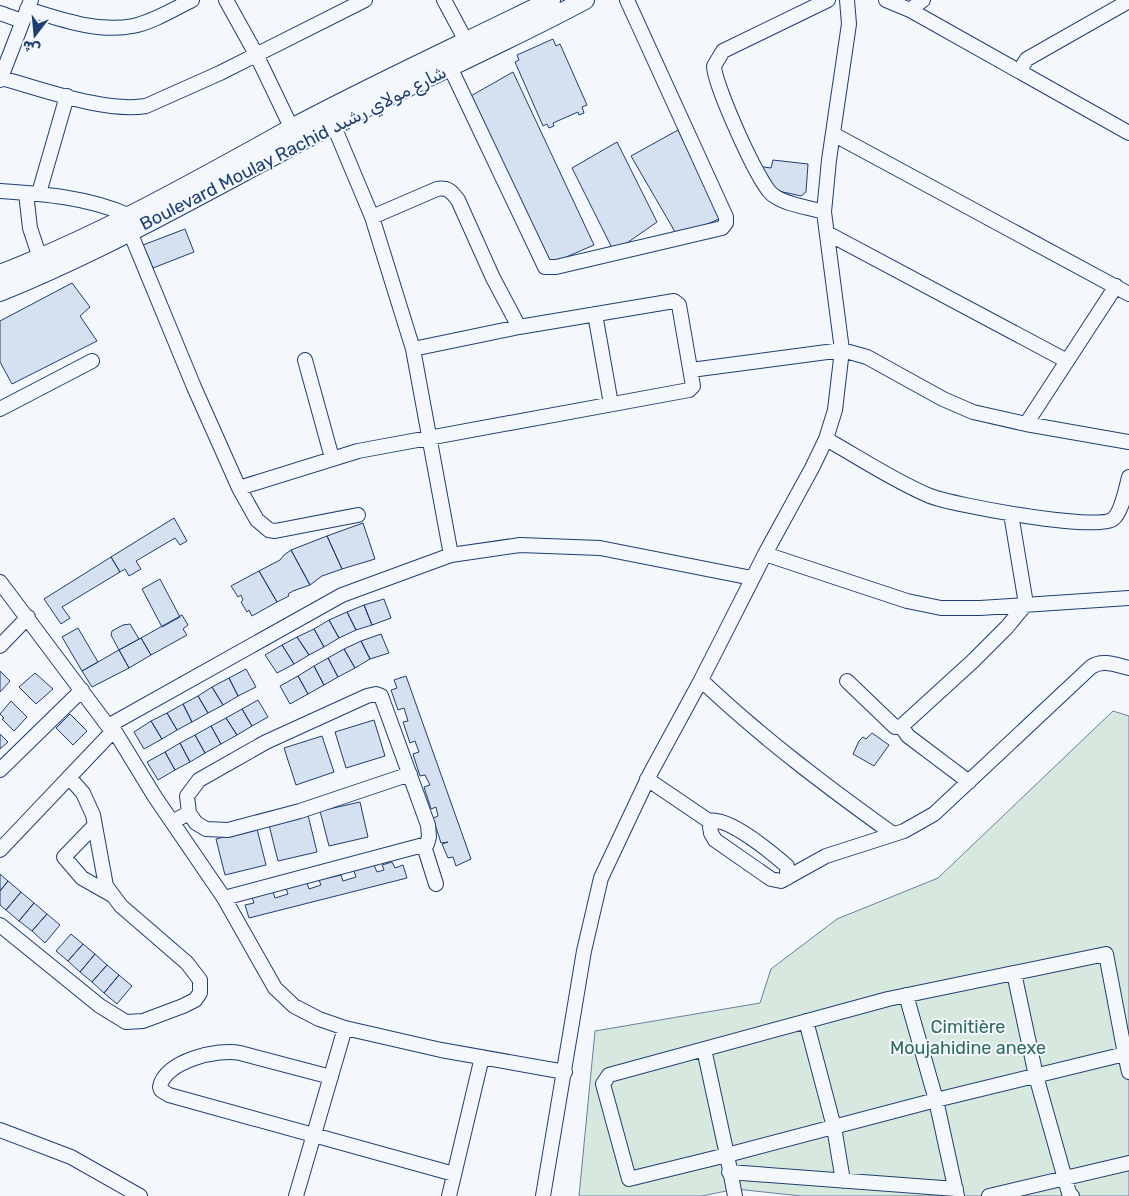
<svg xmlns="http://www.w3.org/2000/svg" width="1129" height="1196" font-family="Rubik,'Noto Sans Arabic',sans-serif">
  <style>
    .green { fill: #d7e8df; stroke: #687fa3 }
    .building { fill: #d5e0f0; stroke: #1d3f73 }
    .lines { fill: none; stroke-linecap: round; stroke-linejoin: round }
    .minor-casing { stroke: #1d3f73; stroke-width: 16 }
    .major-casing { stroke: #1d3f73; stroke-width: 20 }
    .minor { stroke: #f4f7fb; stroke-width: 14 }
    .major { stroke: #f4f7fb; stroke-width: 18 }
    .labels { text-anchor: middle; stroke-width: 4; stroke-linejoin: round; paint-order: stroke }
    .street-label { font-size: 18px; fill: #1d3f73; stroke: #f4f7fb }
    .park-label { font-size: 18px; fill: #2c6c60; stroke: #f4f7fb }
  </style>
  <rect width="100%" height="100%" fill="#f4f7fb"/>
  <path class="green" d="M1113,711L1129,716V1196H801L736,1189L702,1196H579L595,1031L760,1003L771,969L837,919L938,878Z"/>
  <path class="building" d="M553,39L556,46L560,44L587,105L582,107L584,113L579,115L578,112L553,123L554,126L549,128L547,124L543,126L515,62L519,60L517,55Z
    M513,72L594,245L550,264L469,97Z
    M678,130L721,218L678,237L631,156Z
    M617,142L657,222L614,252L572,168Z
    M773,160L808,164L806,192L801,196L765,188L757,166L771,168Z
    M185,229L194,252L153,268L143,245Z
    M72,283L90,307L80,316L97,341L12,384L0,362V321Z
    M174,518L187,541L180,545L175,538L136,561L141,569L129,576L125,569L120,572L111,557Z
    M363,523L375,559L342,569L327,536Z
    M327,536L342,569L322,576L310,585L291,550Z
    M291,550L310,585L293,591L288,594L289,596L277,602L259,571L280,560L284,555Z
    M111,557L120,572L62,607L70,618L61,624L44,599Z
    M259,571L277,602L252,616L249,610L247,612L241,602L243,600L241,595L238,597L231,586Z
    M160,579L180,617L162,627L142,589Z
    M384,599L391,618L372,625L364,605Z
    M364,605L372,625L356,630L347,612Z
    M347,612L356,630L339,638L329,620Z
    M182,615L188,625L183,629L187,635L151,655L141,638Z
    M329,620L339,638L324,647L314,629Z
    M130,624L139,639L119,650L111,635L112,631L123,625Z
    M78,628L98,662L82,671L62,637Z
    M314,629L324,647L309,655L297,637Z
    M381,634L389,653L370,659L361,641Z
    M297,637L309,655L294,664L282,645Z
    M141,638L151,655L129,668L119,650Z
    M361,641L370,659L355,668L344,649Z
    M282,645L294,664L277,673L265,655Z
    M344,649L355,668L338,677L328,658Z
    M119,650L129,668L92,687L82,671Z
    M328,658L338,677L324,685L314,666Z
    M314,666L324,685L308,694L298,676Z
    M246,669L256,687L238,696L229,678Z
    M0,671L10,681L0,692Z
    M35,673L53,689L36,704L19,687Z
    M298,676L308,694L290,704L280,686Z
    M406,676L471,859L456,866L453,857L448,858L442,844L448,842L441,843L433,818L438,816L436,807L431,809L424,787L430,785L425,775L420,776L413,754L419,752L415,741L410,743L403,722L408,721L404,708L398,710L391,690L397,688L394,680Z
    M229,678L238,696L223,705L212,687Z
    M212,687L223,705L208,713L198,696Z
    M198,696L208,713L192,722L183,704Z
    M258,700L268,717L252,726L242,709Z
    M11,701L27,717L14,731L2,719L4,718L0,714Z
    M183,704L192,722L177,730L167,713Z
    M242,709L252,726L237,735L226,718Z
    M167,713L177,730L162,739L151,721Z
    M70,714L87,731L73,745L56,728Z
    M226,718L237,735L221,744L211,726Z
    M374,720L385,756L346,768L335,732Z
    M151,721L162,739L144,749L134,732Z
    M211,726L221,744L205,753L195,735Z
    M872,733L889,745L874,766L853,754L859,741L863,737L866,739Z
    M0,734L8,742L0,749Z
    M195,735L205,753L190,762L180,743Z
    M322,736L334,772L296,785L284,748Z
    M180,743L190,762L175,770L165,752Z
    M165,752L175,770L158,780L147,762Z
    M360,802L368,837L329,846L320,811Z
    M308,815L317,852L278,861L269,825Z
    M257,829L266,865L225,875L216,839Z
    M392,862L395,868L403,865L407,878L249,918L245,905L254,903L252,897L273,892L275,898L288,894L286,888L307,883L309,889L321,885L319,880L341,875L343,881L356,877L354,871L374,865L377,872L384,870L382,865Z
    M0,874L8,881L0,891Z
    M8,881L21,892L6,910L0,905V891Z
    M21,892L34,903L19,921L6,910Z
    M34,903L47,914L32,931L19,921Z
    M47,914L60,925L45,943L32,931Z
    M71,934L83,944L68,961L56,951Z
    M83,944L95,954L80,972L68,961Z
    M95,954L107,965L92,982L80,972Z
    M107,965L119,975L104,993L92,982Z
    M119,975L132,986L117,1004L104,993Z"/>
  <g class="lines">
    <g class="minor-casing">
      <path id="minor" d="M226,0L256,54L292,129
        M444,0L466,41
        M886,0L910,10L1129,133
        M27,9C60,19 98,33 133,26C153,22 174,9 192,0
        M910,10L923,0
        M0,13L22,21
        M450,67L545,267H556L722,228L726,223V217L627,0
        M1019,71L1027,59L1129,1
        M1,78C42,89 105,113 146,106L220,73L365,0
        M0,80L31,0
        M333,124L372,217L413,349L451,555
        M833,134L1129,294
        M0,191C44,194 87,197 128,215
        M26,193L30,228L40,258
        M39,193L67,96
        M824,212C808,207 786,205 773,195C759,186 714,83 714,66L723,51L828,0
        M372,217L437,189C448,187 452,192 458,200L493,278L519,327
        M130,232L194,387L239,488L257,520L269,530L275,531L358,515
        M827,233L1067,361
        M595,314L611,404
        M305,360L332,458
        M691,370L842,350L867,357L943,399L973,412L1026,424L1129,442
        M0,409L92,361
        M1026,424L1116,286
        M826,439C860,458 894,481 930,496C953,505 1098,532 1113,519C1122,512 1126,488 1129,477
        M239,488L358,451L689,390L693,386L679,305L674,301L519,327L413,349
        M765,554L907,601L941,608H980L1129,598
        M0,582L108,726L114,730L155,797L224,898L275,988L294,1006L319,1019L345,1028L441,1050L565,1072
        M0,646L28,617
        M701,680C761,737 826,786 893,834
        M847,681L895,727L904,726
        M108,726L342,595L451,555L520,545L600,548L752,578
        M0,770L82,690
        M647,779L709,821L711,833L715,840L771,879L781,881L826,856L904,831L934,814L1091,667C1102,659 1116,665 1129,668
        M969,782L908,736L903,729L905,723L973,661L1007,627L1026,604L1011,514
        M189,813L196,823L206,829L228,830L300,811L410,774
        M709,821C728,816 772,853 787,866V878
        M172,822L189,813L187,796L199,780L266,742L367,696L376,694L381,696L428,825L429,837L427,844L224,898
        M94,826L64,857L82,878L112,895
        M424,846L436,884
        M0,850L114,730
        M0,925L100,1006L126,1022L143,1021L183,1006L195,1000L200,993V980L187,963L121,906L106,886L93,815L83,793L69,777
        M1014,973L1036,1076L1069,1193L1072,1196
        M806,1021L834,1127L843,1181
        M704,1049L727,1155L629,1179L603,1084L609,1075L888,999L1106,954L1125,1054L936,1100L906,995
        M1125,1054L1129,1072
        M331,1077L240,1053C219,1048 164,1061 160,1087L161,1090L169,1095L454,1174
        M0,1130L71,1157L140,1196
        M729,1172L956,1189
        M296,1196L345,1028
        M449,1196L482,1057
        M543,1196L584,951L601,878L651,772L701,680L765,554L812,468L826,439L835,410L842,350L824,212L829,160L849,24L847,0
        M735,1196L727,1155L936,1100L957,1196
        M989,1196L1129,1163"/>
    </g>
    <g class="major-casing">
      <path id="major" d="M0,274C101,235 196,181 290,129C376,83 464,43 551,0
        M0,292C116,245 224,181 334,124C417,81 503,44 585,0"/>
    </g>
    <use href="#minor" class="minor"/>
    <use href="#major" class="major"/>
  </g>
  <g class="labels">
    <g class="street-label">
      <text transform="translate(293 148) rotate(-27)" y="6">Boulevard Moulay Rachid شارع مولاي رشيد</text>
    </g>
    <g class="park-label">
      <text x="968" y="1033">Cimitière<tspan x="968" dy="21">Moujahidine anexe</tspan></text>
    </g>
  </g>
  <g transform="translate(35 35) rotate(196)" stroke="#f4f7fb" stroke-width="4" paint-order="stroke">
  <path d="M0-4L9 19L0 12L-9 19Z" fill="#1d3f73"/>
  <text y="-8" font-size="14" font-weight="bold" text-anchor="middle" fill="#1d3f73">ش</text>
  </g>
</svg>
